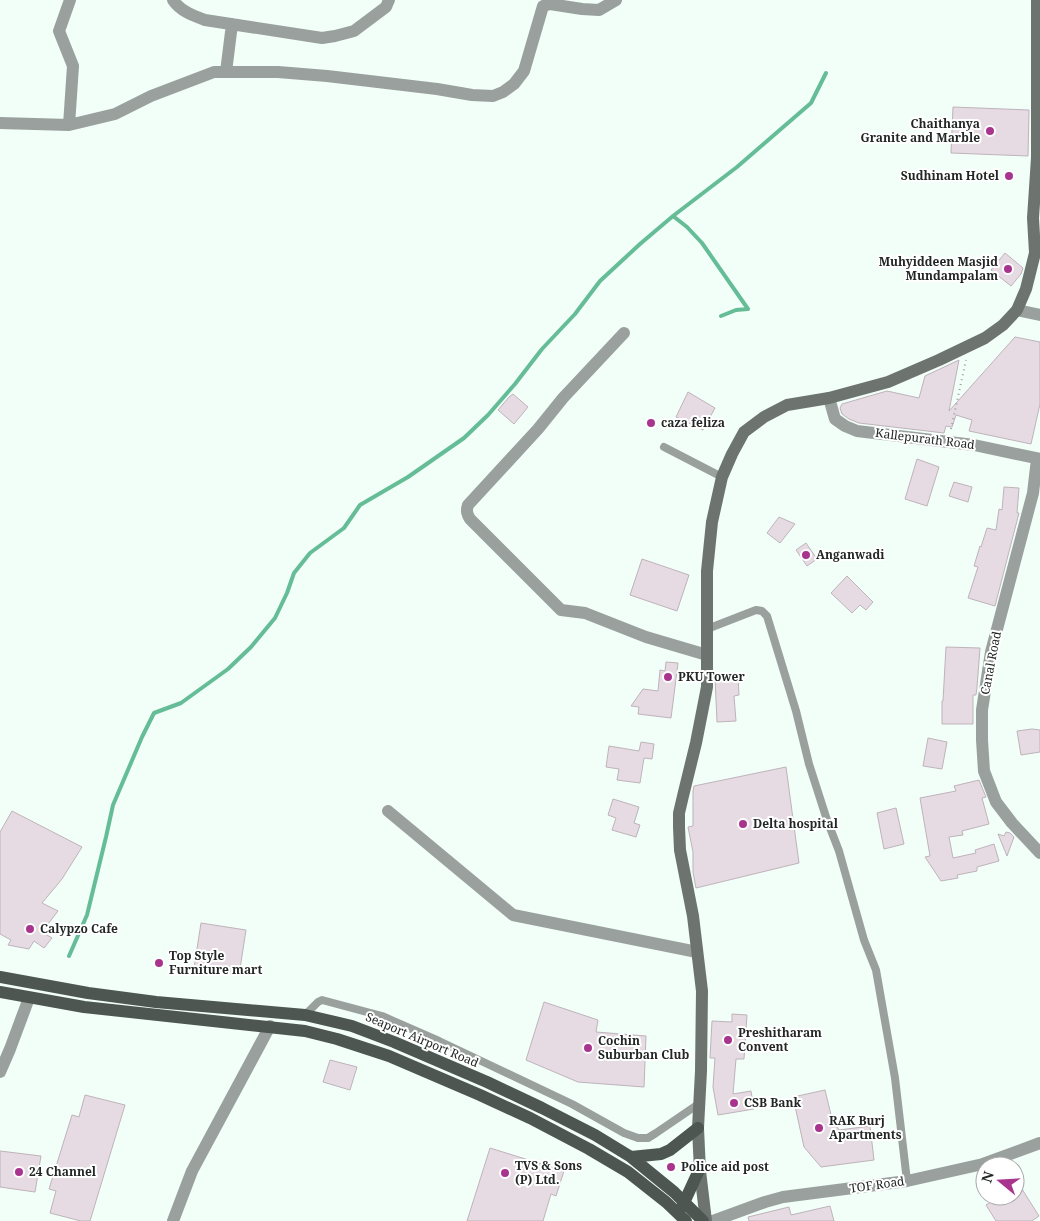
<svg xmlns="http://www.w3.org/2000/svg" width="1040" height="1221" font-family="'Noto Serif',serif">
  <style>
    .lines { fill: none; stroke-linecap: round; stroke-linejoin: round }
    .stream { stroke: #65bd97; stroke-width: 4 }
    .building { fill: #e6dbe3; stroke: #beb3ba }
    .path { stroke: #97a09b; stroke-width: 2; stroke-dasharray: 1 4; stroke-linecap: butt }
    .service { stroke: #9aa09d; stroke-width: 8 }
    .minor { stroke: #9aa09d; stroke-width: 12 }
    .secondary { stroke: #6d7470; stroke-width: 12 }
    .primary { stroke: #4d5651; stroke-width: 12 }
    .poi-dot { fill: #a8348e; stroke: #fff; stroke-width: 2 }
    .labels { text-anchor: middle; stroke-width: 4; stroke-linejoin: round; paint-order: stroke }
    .poi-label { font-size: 12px; font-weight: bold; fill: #222725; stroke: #fff; text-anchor: start }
    .street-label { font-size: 12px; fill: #222725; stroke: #fff }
  </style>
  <rect width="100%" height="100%" fill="#f2fef8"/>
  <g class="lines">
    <path class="stream" d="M673,216L737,167L811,103L826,73
      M69,956L87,915L106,837L113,805L142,737L154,713L181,703L228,669L251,647L275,618L287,593L294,573L310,553L344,528L360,505L408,477L464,438L488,415L515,384L542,349L575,314L600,281L640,244L673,216L687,227L702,243L748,309L736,310L721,316"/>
  </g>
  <path class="building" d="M953,107L1029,110L1028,156L951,153Z
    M1005,253L1023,268L1021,274L1011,286L991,270Z
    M1015,337L1040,342V404L1031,444L969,431L972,420L956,415L952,427L946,426L944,433L859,423L849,419L842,414L840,408L842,404L887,391L919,398L925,376L959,360L949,411Z
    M688,392L715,408L703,430L676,417Z
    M513,394L528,407L514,424L498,410L509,397Z
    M917,459L939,467L927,506L905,499Z
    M954,482L972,487L968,502L949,496Z
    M1004,487L1019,488L1017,513H1019L995,606L968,598L978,567L974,566L980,546L981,547L987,528L996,530L999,509L1002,510Z
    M779,517L795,524L780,543L767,533Z
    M806,543L817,559L807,566L796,550Z
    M642,559L689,575L677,611L630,595Z
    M847,576L873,602L866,610L860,605L852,613L831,593Z
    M946,647L980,648L977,687L976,695H973V724H942V701H943Z
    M666,662L678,663L671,718L638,714L639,707L631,706L643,689L658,691L660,670L665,671Z
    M738,676L739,695L734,696L736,721L717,722L715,678Z
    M1032,729L1040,730V752L1021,755L1017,731Z
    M928,738L947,742L942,769L923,766Z
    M641,742L654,744L652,759L644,758L640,783L617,780L619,769L606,767L609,746L639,751Z
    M786,767L799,863L696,888L693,872V852L688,827L693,826V791L694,786Z
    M979,780L986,797L982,798L989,824L962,831L963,835L949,837L953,858L976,853L975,850L994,844L999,861L977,867V871L957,875L958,878L941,881L925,857L930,856L920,798L956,791L954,786Z
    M613,799L639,807L634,823L640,825L636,837L612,830L616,818L608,815Z
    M896,808L904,844L884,849L877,813Z
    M12,811L82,847L62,879L42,903L58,911L42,932L52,938L44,948L34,941L29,949L8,945L11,940L0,934V832Z
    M1006,832L1010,833L1014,837L1007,856L998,834L1004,836Z
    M201,923L246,930L239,975L194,968Z
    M544,1002L598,1020L596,1032L646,1036L644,1087L578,1082L526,1060Z
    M732,1014L747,1015L744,1059H736L733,1094L751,1091L754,1109L718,1115L713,1087L715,1058H710L712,1021L732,1022Z
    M330,1060L357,1067L350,1090L323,1082Z
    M825,1090L832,1119L839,1130L870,1126L874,1160L821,1167L804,1147L793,1097Z
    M85,1095L125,1105L90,1221H81L50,1213L56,1191L49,1189L72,1115L79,1117Z
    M490,1148L564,1171L556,1196L551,1194L543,1221H467Z
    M0,1151L41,1156L35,1192L0,1187Z
    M1015,1178L1039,1216L1032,1221H996L986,1205L1000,1196H1015Z
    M830,1206L834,1221H749L748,1217L789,1207L791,1215Z"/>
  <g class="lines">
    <path class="path" d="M951,429L966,360"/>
    <path class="service" d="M664,447L722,477
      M707,629L756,610L762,611L767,616L796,711L809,764L827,820L839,851L864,940L876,970L895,1078L907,1181
      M305,1015L318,1002L322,1000L382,1016L439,1041L572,1104L624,1133L638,1138H648L656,1133L700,1103"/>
    <path class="minor" d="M173,0C180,11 194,16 205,20L322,38L335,36L354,31L386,7L389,0
      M226,72L232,24
      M0,123L69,125L115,114L151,96L214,72H278L327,76L437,89L472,95L493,96L503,92L514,84L524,71L543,6L550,4L582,9L599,10L616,0
      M69,125L73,66L59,31L70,0
      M1017,310L1040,315
      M624,333L563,398L538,429L468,505C466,511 467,514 470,519L561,610L585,613L646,637L707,655
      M829,398L835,419L845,426L857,431L974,445L1040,459
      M1037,459L1033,493L991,652L982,710V740L984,771L996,802L1012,823L1040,853
      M388,811L513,915L697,952
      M0,1072L10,1049L29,998
      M173,1221L192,1171L270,1026
      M713,1221L765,1202L783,1197L907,1181L983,1164L1040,1143"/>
    <path class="secondary" d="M706,1221L700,1171L698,1128L701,1071L702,991L693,916L680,850L679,827V813L683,796L696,743L707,687V571L712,522L722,477L732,454L744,432L764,417L787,405L829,398L888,382L939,360L985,338L1003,325L1017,310L1026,289L1035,253L1033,218L1037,158V0"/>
    <path class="primary" d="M0,977L88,993L156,1002L305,1015L352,1026L394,1042L487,1082L542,1108L595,1135L631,1157L674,1192L703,1221
      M0,992L84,1007L305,1031L337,1039L389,1056L480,1095L530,1118L589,1149L628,1172L666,1202L686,1221
      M631,1157L661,1154L670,1150L698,1128
      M682,1207L700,1168"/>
  </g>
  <g class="poi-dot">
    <circle cx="990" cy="131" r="5"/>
    <circle cx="1009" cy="176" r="5"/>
    <circle cx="1008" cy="269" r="5"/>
    <circle cx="651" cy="423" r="5"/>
    <circle cx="806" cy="555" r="5"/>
    <circle cx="668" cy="677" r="5"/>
    <circle cx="743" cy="824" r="5"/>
    <circle cx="30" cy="929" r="5"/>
    <circle cx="159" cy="963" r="5"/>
    <circle cx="728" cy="1040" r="5"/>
    <circle cx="588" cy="1048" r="5"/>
    <circle cx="734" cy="1103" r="5"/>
    <circle cx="819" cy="1128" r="5"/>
    <circle cx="671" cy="1167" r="5"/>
    <circle cx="19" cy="1172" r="5"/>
    <circle cx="505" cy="1173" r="5"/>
  </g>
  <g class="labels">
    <g class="poi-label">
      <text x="980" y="128" text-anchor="end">Chaithanya<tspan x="980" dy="14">Granite and Marble</tspan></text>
      <text x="999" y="180" text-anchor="end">Sudhinam Hotel</text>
      <text x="998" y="266" text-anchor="end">Muhyiddeen Masjid<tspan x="998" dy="14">Mundampalam</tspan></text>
      <text x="661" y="427">caza feliza</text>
      <text x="816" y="559">Anganwadi</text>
      <text x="678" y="681">PKU Tower</text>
      <text x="753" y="828">Delta hospital</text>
      <text x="40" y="933">Calypzo Cafe</text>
      <text x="169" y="960">Top Style<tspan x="169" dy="14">Furniture mart</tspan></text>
      <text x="738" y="1037">Preshitharam<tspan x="738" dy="14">Convent</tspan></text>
      <text x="598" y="1045">Cochin<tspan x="598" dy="14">Suburban Club</tspan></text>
      <text x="744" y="1107">CSB Bank</text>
      <text x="829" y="1125">RAK Burj<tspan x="829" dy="14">Apartments</tspan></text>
      <text x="515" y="1170">TVS &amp; Sons<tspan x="515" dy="14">(P) Ltd.</tspan></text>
      <text x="681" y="1171">Police aid post</text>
      <text x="29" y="1176">24 Channel</text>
    </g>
    <g class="street-label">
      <text transform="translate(925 439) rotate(7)" y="4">Kallepurath Road</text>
      <text transform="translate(991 663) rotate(-79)" y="4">Canal Road</text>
      <text transform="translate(422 1040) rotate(23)" y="4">Seaport Airport Road</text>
      <text transform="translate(877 1185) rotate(-8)" y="4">TOF Road</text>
    </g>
  </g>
  <g transform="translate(1000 1181) rotate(288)"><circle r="24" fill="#ffffff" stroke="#a7a9a8"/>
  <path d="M0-4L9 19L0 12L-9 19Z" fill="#a8348e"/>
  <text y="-8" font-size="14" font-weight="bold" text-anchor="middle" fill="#222725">N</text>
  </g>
</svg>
